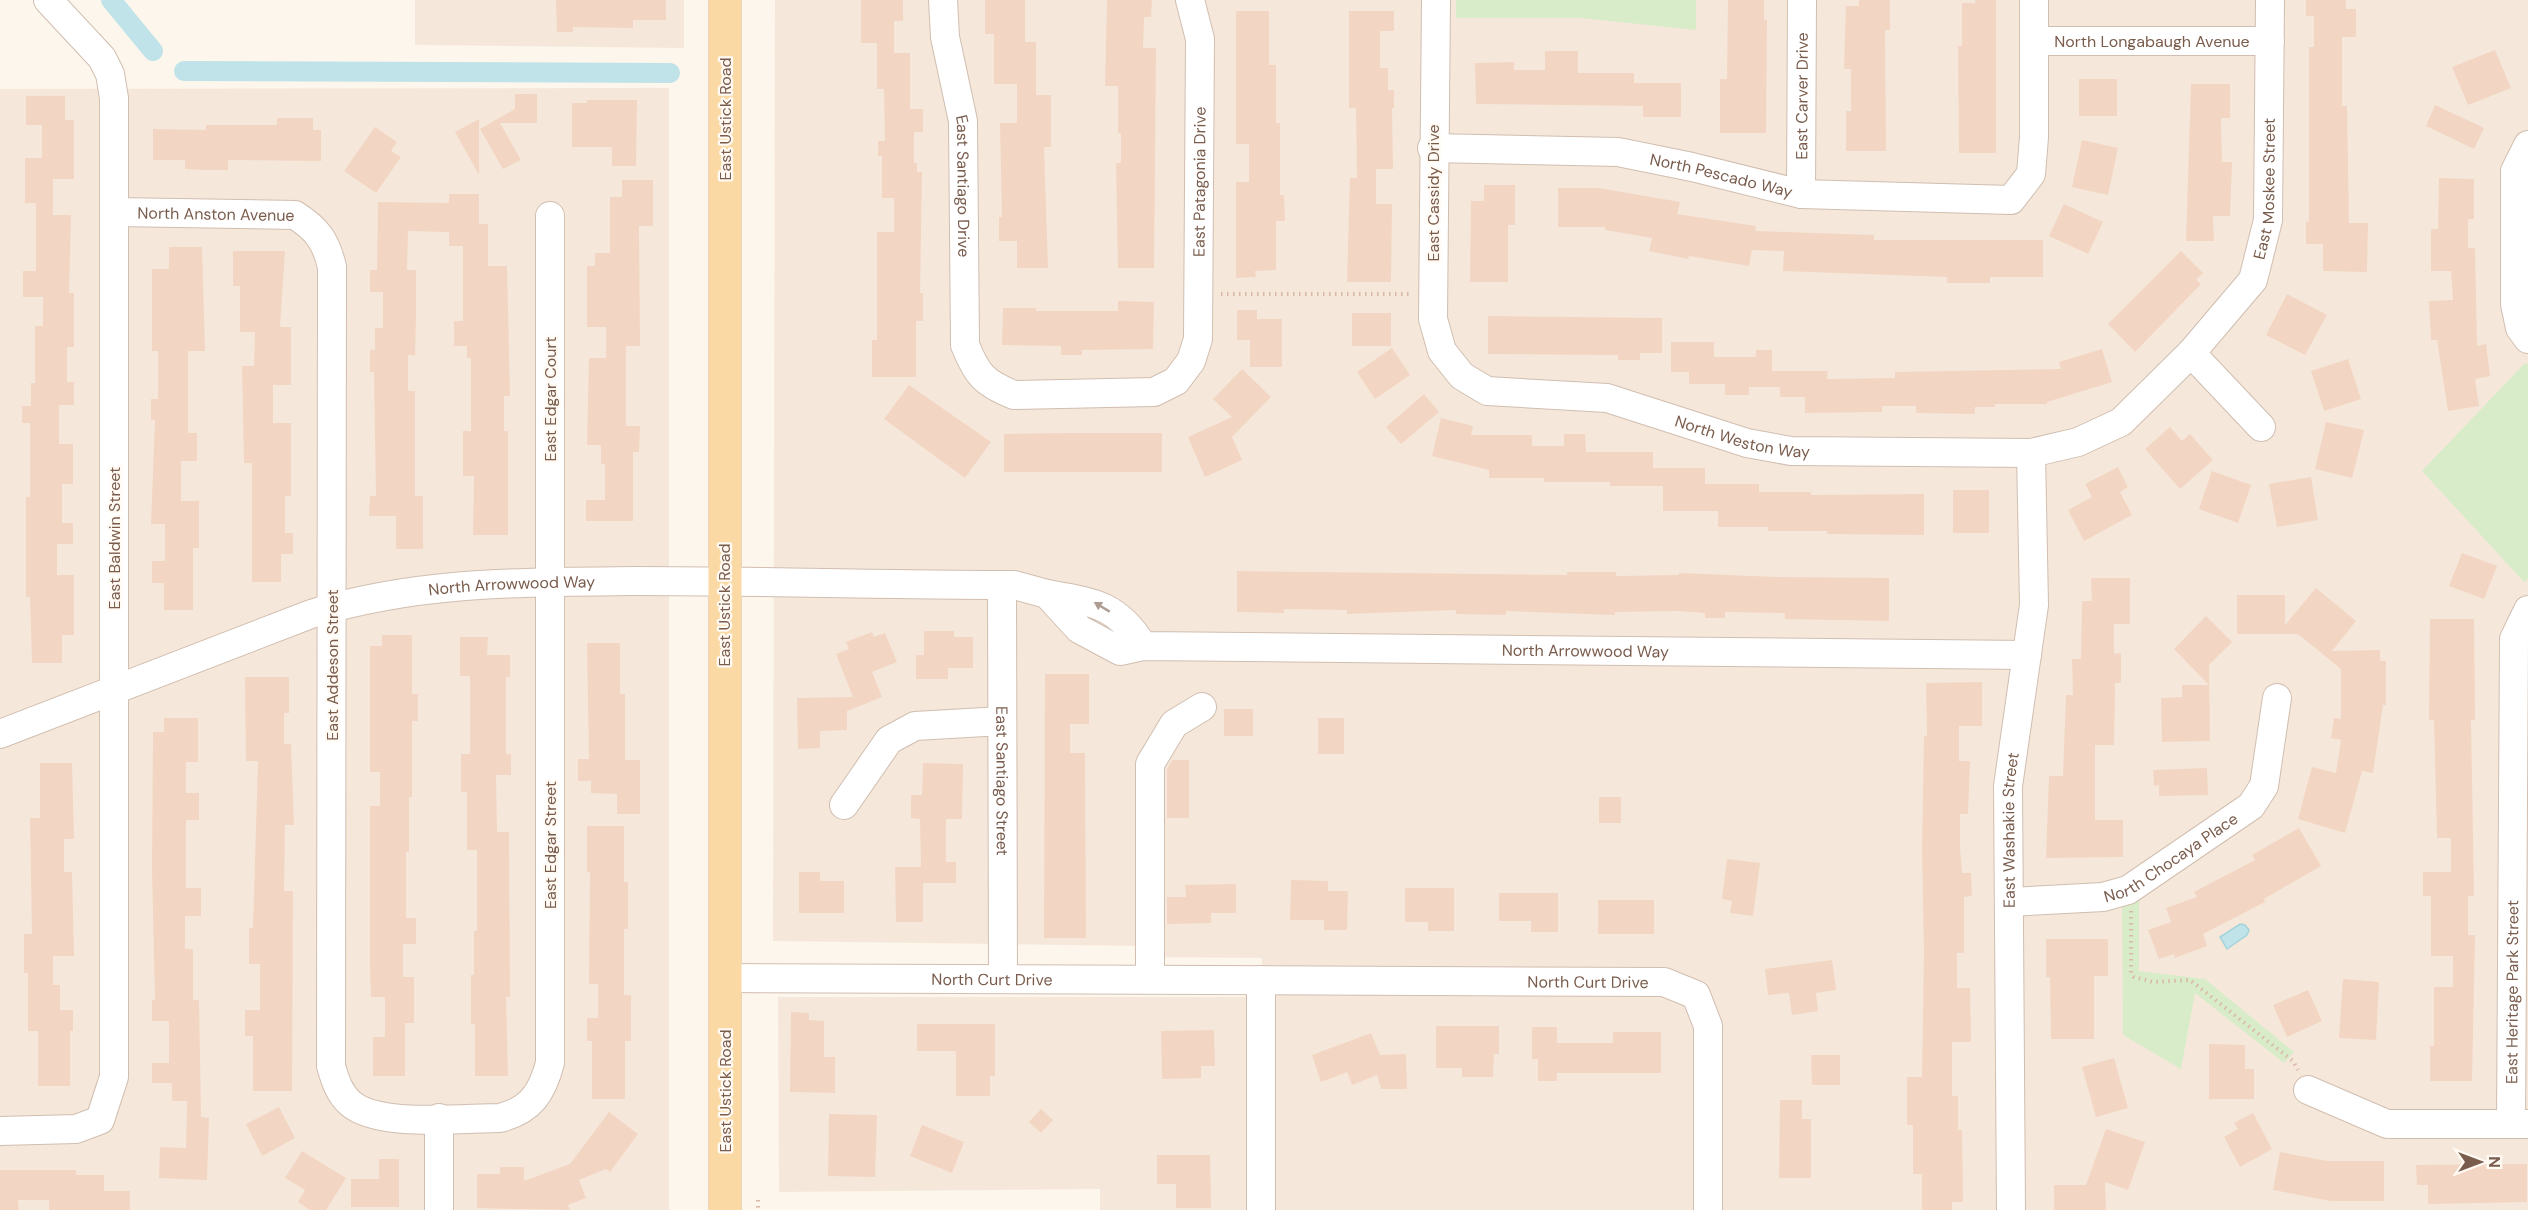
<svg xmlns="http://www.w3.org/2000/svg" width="2528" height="1210" font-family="'DM Sans',sans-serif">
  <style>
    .residential { fill: #f5e8da }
    .green { fill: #d8ecc9 }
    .water { fill: #bfe3e8; stroke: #a5d3da; stroke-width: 1.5 }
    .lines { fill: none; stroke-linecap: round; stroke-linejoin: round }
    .canal { stroke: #bfe3e8; stroke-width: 20 }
    .building { fill: #f3d5c3 }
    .minor-casing { stroke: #d1beb0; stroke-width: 30 }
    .major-casing { stroke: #dad1cd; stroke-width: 34 }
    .path { stroke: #d9b8a5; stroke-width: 4; stroke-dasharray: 1.5 4.5; stroke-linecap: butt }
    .minor { stroke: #fff; stroke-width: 28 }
    .major { stroke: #fbd9a5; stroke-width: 33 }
    .oneway { fill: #af9d94 }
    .labels { text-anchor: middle; stroke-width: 4.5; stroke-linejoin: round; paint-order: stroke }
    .street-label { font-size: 16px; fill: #7a5c4d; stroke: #fffaf3 }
  </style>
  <rect width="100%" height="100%" fill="#fdf6ec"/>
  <path class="residential" d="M415,0H684V48L415,45Z
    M775,0H2528V1210H1100V1189L779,1192L778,997H1262V958L1138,957L1137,946L773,941Z
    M669,88V1210H0V89Z"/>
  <path class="green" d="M1456,0H1696V30L1581,18H1456Z
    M2525,363L2528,365V579L2524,582L2422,471Z
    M2139,899V971L2205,979L2294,1052L2284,1063L2195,993L2181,1069L2123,1035L2122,906Z"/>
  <path class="water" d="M2240,924L2245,925L2249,930L2247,935L2227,949L2220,937Z"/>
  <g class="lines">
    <path class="canal" d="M111,0L153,51
      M184,71L670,73"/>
  </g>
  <path class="building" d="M556,0H666V20H633V28L573,27V32H557Z
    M861,0H903V21H894V53H910V109H923V132H914V163H917V172H922L920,293H923V321H916V377H872V340H877V232H894V198H882V156H878V141H885L884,89H877V43H861Z
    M985,0H1025V42H1036V95H1051V147H1044L1048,268H1017V241H999V217H1002L1000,123H1017V84H994V34H985Z
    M1107,0H1152L1151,17H1144L1143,48H1156L1154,268H1118L1116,163H1121V133H1118V86H1105Z
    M1728,0H1764V20H1767L1766,133H1720V79H1727Z
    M1859,0H1890V30H1885L1886,151H1846V111H1851V69H1844L1846,6H1859Z
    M1975,0H1996V153H1959L1958,46H1962V3H1975Z
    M2306,0H2346V9H2356V37H2342V106H2347L2349,223H2368L2367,272L2323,271V244H2306V222H2309V47H2314V16H2306Z
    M1236,11H1269V65H1276V123H1280V195H1284L1285,221H1276V270L1255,271L1256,277L1236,278V182H1249V144H1236Z
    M1349,11H1394V31H1380V68H1388V90H1394V108H1392L1393,169H1376V204H1392L1391,282H1347L1350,178H1357L1356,108H1349Z
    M2495,50L2511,88L2468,105L2452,67Z
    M1545,51H1578V73H1634V83H1681V117H1643V106L1476,104L1475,63L1514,62V70H1545Z
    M2079,79H2117V116H2079Z
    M2191,84H2230V118H2221L2222,162H2232L2230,216H2213L2214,241H2186Z
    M515,94H537V123H500L521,160L503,169L480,129L515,109Z
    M26,96H65V120H74V179H53V215H71L69,293H74V347H67V382H74V405H59V444H73V484H62V523H73V544H57V575H74V635H62V663H32L30,597H26V497H30V423H22V406H31V383H35V326H43V297H23V271H36V203H25V158H42V125H26Z
    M587,100H637L636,166H612V147H572V103H587Z
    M2435,105L2484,128L2474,149L2426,126Z
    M277,118H313V130H321V161L228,160V170H206L185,169V160H153V129L206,130V125H277Z
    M479,119V175L455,132Z
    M375,127L397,142L391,151L401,157L376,193L344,171Z
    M2082,140L2118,148L2108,195L2072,187Z
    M2439,178L2474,179V219H2468V248H2475L2477,346L2486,344L2490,376L2475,379L2479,406L2448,411L2437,340H2431L2429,301L2453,300L2451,271H2431V229H2438Z
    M622,180H653V226H639L640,346H626V426H640L639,452H633V521H586V500H605V464H601V445H587L589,358H606V327H587V266H595V253H610V197H622Z
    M1484,185H1515V225H1508V282H1470L1471,201H1484Z
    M1558,188H1599L1680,202L1677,214L1756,226L1755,231L1874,235V240H2043V277H1990V283H1947V277L1783,271L1784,251L1752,250L1749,266L1689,256L1688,259L1649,251L1652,238L1605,230V227H1558Z
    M449,194H479V224H488V266H507L510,396H504V431H508V535H473L474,476H463V431H471V358H467V346H454V321H463V246H449V232L408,231L407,270H416V316L415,355H408V391H415V496H423V549H396V516H369L370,496H376L374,372H370V350H375V328H383V292H370V270H377L378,202L449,203Z
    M2064,204L2103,222L2088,254L2049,236Z
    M169,247H202L205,351H188V433H197V461H181V501H199V548H193V610H164V583H152V561H165V524H151L155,420H151V399H158V351H152V269H169Z
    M233,251H285L280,327H291V385H273V423H291V496H285V533H293V554H281V582H252V463H244L242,366H254L255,332H240V286H233Z
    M2181,251L2203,273L2196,280L2201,284L2135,352L2108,324Z
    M2287,294L2327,315L2305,355L2266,335Z
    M1118,301L1154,302L1153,349L1082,350V355H1061V346L1002,345L1003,308H1036V311H1118Z
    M1237,310H1257V319H1282V367H1250V340H1237Z
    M1352,313H1391V346H1352Z
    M1488,316L1662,318V353H1640V360H1618V355L1488,354Z
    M1671,342H1714V357H1756V350H1772V371H1828L1827,379L1895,378V372L2061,369L2059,362L2102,349L2112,382L2047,402V404H1995V407H1975V414L1916,413V406H1882V412L1805,413V397H1780V387H1749V395H1725V384H1689V372H1671Z
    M1392,348L1410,375L1375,399L1357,372Z
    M2348,359L2361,399L2324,411L2311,371Z
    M1242,369L1271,397L1232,437L1242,460L1205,477L1188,437L1232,417L1213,399Z
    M909,385L991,442L965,478L884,419Z
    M1424,394L1439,412L1401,444L1386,427Z
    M1441,418L1473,426L1471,435H1532V446H1564V434H1585L1586,452H1653V468H1705V484H1759V492H1811V495L1924,494V535L1827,534V531H1768V527H1718V511H1663V486H1610V482H1544V478H1489V470L1432,456Z
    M2326,422L2364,430L2352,478L2315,469Z
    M2170,427L2182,441L2190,434L2213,460L2180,489L2145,449Z
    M1068,433H1162V472H1004V434Z
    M2118,467L2128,487L2120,492L2132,515L2084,541L2068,510L2092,497L2085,484Z
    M2212,471L2251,485L2238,523L2199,509Z
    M2311,477L2318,520L2277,527L2269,484Z
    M1953,490H1989V533H1953Z
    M2462,553L2497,566L2484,599L2449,586Z
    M1237,571L1567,575V572H1616V576L1679,575V573L1776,577L1889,578V621L1785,619V613L1725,612V618H1705V613L1678,611L1615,612V615L1506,611V615L1456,614V610L1347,614V610L1284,609V613L1237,612Z
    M2091,578H2130V624H2114V654L2121,653V683H2115L2114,745H2095V820H2123V857L2046,858L2049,776H2063L2066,695H2073L2072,659H2081L2082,601H2092Z
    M2316,588L2356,621L2332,651L2380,650V661H2386V705H2383L2373,773L2362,771L2345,833L2298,819L2312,767L2336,773L2341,740L2331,738L2334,718L2341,719V669L2298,634H2237V595H2285V625Z
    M2206,616L2232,642L2209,665L2210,741L2162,742L2161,698L2182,697V685H2209L2174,649Z
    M2430,619H2474L2475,720H2471L2474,896H2468V935H2475L2472,1081H2430V1046H2434V987H2453V956H2431V896H2423V872H2451V838H2437L2434,720H2429Z
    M924,631H954V637H973V668H948V679H916V655H924Z
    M872,632L874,637L885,633L897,662L872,672L882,697L847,711V730L820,731V748L798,749L797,698L853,697L836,654L849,649L846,642Z
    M382,635H412V694H418V721H412V797H409V852H406V918H416V944H403V977H414V1023H405V1076H373V1037H385V997H371L370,968V806H380V772H370V646H382Z
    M460,637H488L487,655H510V677H506V754H511V775H496L497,832H509L510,997H506L508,1076H475V1024H471V975H474V931H477V850H467V792H461V754H470V676H460Z
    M587,643H620V694H625V760H640V814H617V794L591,793V781H578V759H589Z
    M1045,674H1089V724H1070V753H1085L1086,938H1044Z
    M245,677H289V713H284V744H291L294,825H285L284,891H293L292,1091H253V1036H245V1010H260V964H249V928H253L258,761H246Z
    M1982,682V726H1959V761H1970L1968,814H1960V847L1962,873H1971L1972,896L1964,897V953H1957V988H1970L1971,1042H1952V1096H1958V1130H1962L1963,1202H1952V1210H1922V1174H1913V1125H1907V1077H1922L1924,953L1922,848L1924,736H1927L1926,683Z
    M1224,709H1253V736H1224Z
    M164,718H198V762H186V793H199V820H186V888H201V916H185V949H193V1000H199L201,1117L209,1118L207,1180L159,1178L160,1147L186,1148L187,1101H172V1083H152V1063H169V1021H152V1000H155L152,870L153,732H164Z
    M1318,718H1344V754H1318Z
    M1172,760H1189V818H1167V769Z
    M40,763H72L74,839H64V872H72L74,956H53V985H60V1010H73V1031H70V1086H38V1031H28V973H24V934H32L30,818H40Z
    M923,763L963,764L962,819H946V862H956V883H923V922H896L895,867H921L920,819L911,818V795H922Z
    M2207,768L2208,795L2159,796V785L2154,786L2153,770Z
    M1599,797H1621V823H1599Z
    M587,826H624V882H628V929H624V995H631V1041H625V1099H592V1041H587V1018H598V984H589L590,872H587Z
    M2299,828L2321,866L2264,899L2265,902L2203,934L2207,946L2175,958L2174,954L2159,959L2148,930L2171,922L2166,908L2197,897L2194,892L2255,860L2252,855Z
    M1727,859L1760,863L1753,916L1730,913L1732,901L1722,899Z
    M799,872H820V881H844V913H799Z
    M1291,880L1328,881V891H1348L1347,930H1324V920H1290Z
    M1236,884V913H1211V923L1167,924V897H1186L1185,885Z
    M1405,888H1454V931H1428V922H1405Z
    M1499,893H1558V932H1531V921H1499Z
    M1598,900H1654V934H1598Z
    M2046,939H2108V976H2094V1039H2051L2050,977H2046Z
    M1832,960L1836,990L1816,993L1818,1011L1792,1015L1789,993L1768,995L1765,969Z
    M2343,979L2379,982L2376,1040L2339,1038Z
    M2308,990L2322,1021L2287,1037L2273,1005Z
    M791,1012L809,1013V1020L824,1021V1057H835V1093L790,1092Z
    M917,1024H995V1076H990V1096H956V1051H917Z
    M1436,1026H1499V1054H1494L1493,1077H1462V1068H1436Z
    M1532,1027H1557V1043H1613V1032H1661V1073H1557V1081H1538V1059H1532Z
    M1214,1030L1215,1066H1201V1078L1162,1079L1161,1031Z
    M1371,1033L1380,1055L1406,1054L1407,1089H1381L1377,1075L1352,1085L1347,1072L1321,1082L1312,1055Z
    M2209,1044L2245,1045V1069H2254V1099H2209Z
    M1811,1055H1840V1085H1812Z
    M2114,1058L2128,1108L2096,1117L2082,1067Z
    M1780,1100H1802V1119H1811V1178H1779Z
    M279,1107L295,1138L262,1156L246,1124Z
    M1041,1109L1053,1120L1041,1133L1029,1122Z
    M609,1112L638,1134L610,1172L606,1169L579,1180L586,1198L568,1205L570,1210L477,1208V1174H500V1167H524V1181L570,1164Z
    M2253,1113L2272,1149L2240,1167L2224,1137L2238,1129L2234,1123Z
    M829,1114L877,1115L875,1177L828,1176Z
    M922,1125L964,1142L952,1173L910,1156Z
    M2106,1129L2145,1142L2128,1190L2105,1182L2106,1210H2054V1185H2086Z
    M302,1151L346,1178L326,1210H310L298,1202L305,1190L285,1178Z
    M2280,1152L2327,1161H2384V1201H2331L2273,1190Z
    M1157,1155H1210L1211,1208H1176V1184H1157Z
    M379,1159H399V1207H351V1179H379Z
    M2527,1164V1202L2428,1204V1185H2417L2416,1165Z
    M0,1170H76V1175H104V1191H130V1210H49V1200H18L19,1210H0Z"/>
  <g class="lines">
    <g class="minor-casing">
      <g id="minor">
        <path id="s1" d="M943,0L945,37L963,121L965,345C977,375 984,383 1014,395L1154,392L1176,381L1191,361L1198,339L1200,39L1190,0"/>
        <path id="s2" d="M1436,0L1433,319L1442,351L1462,376L1487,391L1607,398L1747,443L1791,451L2031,453L2078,442L2121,422L2191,353L2253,280L2268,220L2270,0"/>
        <path id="s3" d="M2034,41H2270"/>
        <path d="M2528,145L2515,171V304L2520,328L2528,339"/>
        <path id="s4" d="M1432,148L1618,152L1692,167L1801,194L2011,200L2031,174L2034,137V0"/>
        <path id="s5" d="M1801,194L1802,0"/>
        <path id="s6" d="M114,212L295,215C317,229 326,241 332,267L331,1066C335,1080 339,1093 350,1103C378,1128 462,1118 500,1118C531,1110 542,1093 550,1063V216"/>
        <path d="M2191,353L2261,427"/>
        <path id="s7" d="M1002,585L1003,978"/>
        <path id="s8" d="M1143,646C1117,604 1093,602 1047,594L1079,629L1120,651L1143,646L2027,655"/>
        <path id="s9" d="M0,734L311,614C416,581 524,582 634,581C761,581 888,585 1014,585L1047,594"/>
        <path d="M844,805L889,740L915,726L1002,721"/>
        <path id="s10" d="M2010,902L2103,897L2128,890L2251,806L2264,786L2277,698"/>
        <path id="s11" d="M724,978L1664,982L1696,995L1708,1026V1210"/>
        <path d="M1150,979V764L1174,724L1202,707"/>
        <path d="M1261,980V1210"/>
        <path d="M2308,1090L2387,1124H2528"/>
        <path id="s12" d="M2511,1124L2514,639L2528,610"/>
        <path d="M0,1131L76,1129L100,1120L114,1077V98L110,74L102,58L48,0"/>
        <path d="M439,1210V1118"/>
        <path id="s13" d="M2011,1210L2008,786L2034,605L2031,453"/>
      </g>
    </g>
    <g class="major-casing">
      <path id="major" d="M725,0V1210"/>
    </g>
    <path class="path" d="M1221,294H1411
      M2131,911V973L2134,977L2153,982L2190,980L2293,1061L2298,1070
      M758,1200V1210"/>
    <use href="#minor" class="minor"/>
    <use href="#major" class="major"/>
  </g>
  <defs><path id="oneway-solid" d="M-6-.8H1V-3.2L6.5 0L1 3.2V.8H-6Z" transform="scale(1.5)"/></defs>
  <use class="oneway" href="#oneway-solid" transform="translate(1102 607) rotate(-149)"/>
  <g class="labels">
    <g class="street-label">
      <text dy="6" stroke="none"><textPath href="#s3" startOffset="118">North Longabaugh Avenue</textPath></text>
      <text dy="6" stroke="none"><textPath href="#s5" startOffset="98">East Carver Drive</textPath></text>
      <text transform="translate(725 119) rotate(-90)" y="6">East Ustick Road</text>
      <text dy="6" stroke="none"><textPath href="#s4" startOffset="292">North Pescado Way</textPath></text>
      <text dy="6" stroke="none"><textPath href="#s1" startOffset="790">East Patagonia Drive</textPath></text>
      <text dy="6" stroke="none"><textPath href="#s1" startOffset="188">East Santiago Drive</textPath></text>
      <text dy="6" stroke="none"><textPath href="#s2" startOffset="1348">East Moskee Street</textPath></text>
      <text transform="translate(1433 193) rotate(-90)" y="6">East Cassidy Drive</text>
      <text dy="6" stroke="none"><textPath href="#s6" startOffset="102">North Anston Avenue</textPath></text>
      <text transform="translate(550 399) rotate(-90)" y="6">East Edgar Court</text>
      <text dy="6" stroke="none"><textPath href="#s2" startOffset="675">North Weston Way</textPath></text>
      <text transform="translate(114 538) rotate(-90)" y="6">East Baldwin Street</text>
      <text dy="6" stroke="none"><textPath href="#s9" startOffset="537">North Arrowwood Way</textPath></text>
      <text transform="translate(724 605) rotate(-90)" y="6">East Ustick Road</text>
      <text dy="6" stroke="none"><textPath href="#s8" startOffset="674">North Arrowwood Way</textPath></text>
      <text transform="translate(332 665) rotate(-90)" y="6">East Addeson Street</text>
      <text dy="6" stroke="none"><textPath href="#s7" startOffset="196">East Santiago Street</textPath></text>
      <text dy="6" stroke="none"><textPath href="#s13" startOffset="380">East Washakie Street</textPath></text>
      <text transform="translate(550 845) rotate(-90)" y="6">East Edgar Street</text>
      <text dy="6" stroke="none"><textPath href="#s10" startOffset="172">North Chocaya Place</textPath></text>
      <text dy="6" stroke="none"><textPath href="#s11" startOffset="268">North Curt Drive</textPath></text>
      <text dy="6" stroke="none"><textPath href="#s11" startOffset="864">North Curt Drive</textPath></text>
      <text dy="6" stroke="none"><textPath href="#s12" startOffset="132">East Heritage Park Street</textPath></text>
      <text transform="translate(725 1091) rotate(-90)" y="6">East Ustick Road</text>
    </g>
  </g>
  <g transform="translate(2480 1162) rotate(90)" stroke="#fffaf3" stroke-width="4.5" paint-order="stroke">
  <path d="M0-4.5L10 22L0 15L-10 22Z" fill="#7a5c4d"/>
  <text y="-9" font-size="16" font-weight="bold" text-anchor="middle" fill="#7a5c4d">N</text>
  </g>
</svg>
